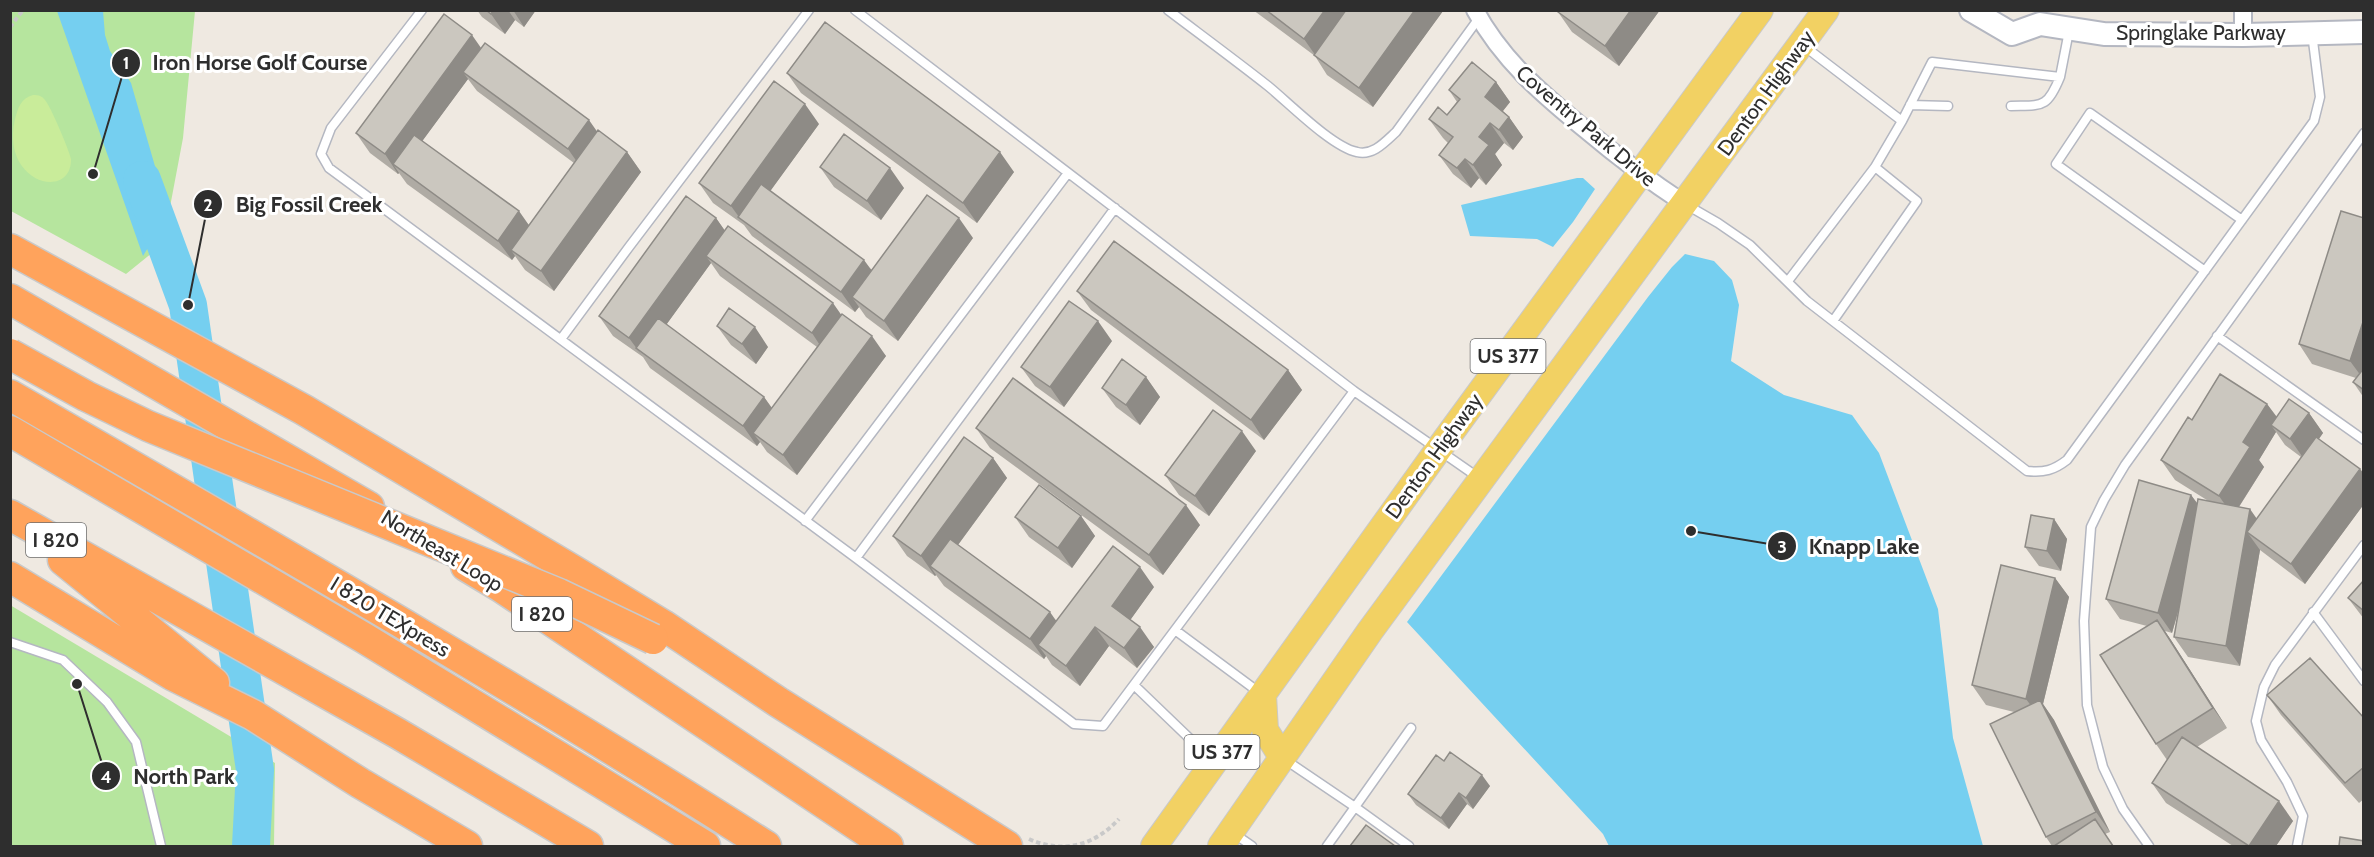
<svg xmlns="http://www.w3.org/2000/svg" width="2374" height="857" font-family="Cabin,sans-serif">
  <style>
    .green { fill: #b6e59e }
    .pitch { fill: #c9ec9a }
    .water { fill: #75cff0 }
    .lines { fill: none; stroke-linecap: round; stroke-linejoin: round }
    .river { stroke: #75cff0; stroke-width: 38 }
    .lane-casing { stroke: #b4b7c1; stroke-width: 11 }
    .street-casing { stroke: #b4b7c1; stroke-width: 20 }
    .secondary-casing { stroke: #b4b7c1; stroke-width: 26 }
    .primary-casing { stroke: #c9c9c9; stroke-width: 28 }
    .highway-casing { stroke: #c9c9c9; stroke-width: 33 }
    .path { stroke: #c9c9c9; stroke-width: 4; stroke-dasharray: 4.5 3; stroke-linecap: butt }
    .lane { stroke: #fff; stroke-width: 8 }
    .street { stroke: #fff; stroke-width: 16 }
    .secondary { stroke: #fff; stroke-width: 22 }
    .primary { stroke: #f2d163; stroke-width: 26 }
    .highway { stroke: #ffa35c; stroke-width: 30 }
    .highway-bridge-casing { stroke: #c9c9c9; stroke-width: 33; stroke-linecap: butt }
    .highway-bridge { stroke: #ffa35c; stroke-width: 30 }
    .wall { fill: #afaba4; fill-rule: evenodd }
    .shaded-wall { fill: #8e8b86 }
    .building { fill: #cbc7bf; stroke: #8e8b86; stroke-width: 1.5 }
    .labels { text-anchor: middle; stroke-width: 6; stroke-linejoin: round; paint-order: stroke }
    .shield { fill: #fff; stroke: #6d6d6d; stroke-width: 1.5 }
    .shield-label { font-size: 20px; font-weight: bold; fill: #2e2e2e }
    .street-label { font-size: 21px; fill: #2e2e2e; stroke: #fff }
    .leader { fill: none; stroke: #2e2e2e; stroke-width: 2 }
    .callout-dot { fill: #2e2e2e; stroke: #fff; stroke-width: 2 }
    .mark-label { font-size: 18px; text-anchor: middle; font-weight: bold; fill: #fff }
    .callout-label { font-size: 22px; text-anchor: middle; font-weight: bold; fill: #2e2e2e; stroke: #fff; stroke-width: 6; stroke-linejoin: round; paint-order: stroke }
  </style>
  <rect width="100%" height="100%" fill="#efe9e1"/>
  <path class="green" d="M11,11H195L183,138L163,244L126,274L11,211Z
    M10,605L275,763L274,846H11Z"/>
  <path class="pitch" d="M33,95C39,95 42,96 45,100C50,105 70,152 71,159C72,201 0,184 15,119C18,108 21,98 33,95Z"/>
  <path class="water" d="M57,11H103L105,35L110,51L131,83L165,201L164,221L143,256Z
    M1577,178H1583L1595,189L1573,222L1553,247L1537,239L1470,236L1461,205Z
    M1685,254L1714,261L1732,280L1739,305L1731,361L1784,395L1852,415L1879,453L1938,609L1953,738L1983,846H1609L1603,834L1407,622L1648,297L1672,267Z"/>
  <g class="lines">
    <path class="river" d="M142,180L188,305L255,770L251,846"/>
    <g class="lane-casing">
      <path id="lane" d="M422,10L331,128L321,154L329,168L856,558L1074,724L1103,726L1354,391
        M855,10L1354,391L1479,478
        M1168,10C1201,35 1235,60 1268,86C1289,103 1332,147 1357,152C1373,156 1385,142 1396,132L1479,18
        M1804,46L1902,121L1932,62L2060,77L2069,31
        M1910,105L1948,106
        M2011,106C2042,105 2047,109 2060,77
        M1875,167L1902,121
        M1685,204L1718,223L1750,245L1807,301L2027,471C2044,473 2054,470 2067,460L2314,121L2320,97L2312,33
        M2205,271L2056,164L2090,113L2242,220
        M1788,281L1875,167L1917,201L1833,321
        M2217,336L2364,440
        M561,339L629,247L809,10
        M805,521L1068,173
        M856,558L1115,208
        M2313,612L2364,681
        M1175,630L1260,693
        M10,642L63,660L107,702L136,742L161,846
        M1135,686L1212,760
        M1284,759L1355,807L1327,846
        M1233,833L1252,846
        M1409,846L1355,807L1411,728
        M2149,846L2123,809L2103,767L2087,705L2084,621L2091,527L2104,500L2125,465L2364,133
        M2297,846L2303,816L2287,782L2261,740L2256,721L2264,687L2275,665L2364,545"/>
    </g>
    <g class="street-casing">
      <path id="street" d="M1475,10C1502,60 1543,95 1586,130C1618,157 1650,181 1685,204
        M2243,35V10"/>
    </g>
    <g class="secondary-casing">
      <path id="secondary" d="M1971,10L2012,34L2040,24L2104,34L2243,35L2364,32"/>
    </g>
    <g class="primary-casing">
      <path id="primary" d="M1263,695L1265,730L1282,757
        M1154,846L1438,450L1760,10
        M1221,846L1370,631L1826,10"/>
    </g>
    <g class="highway-casing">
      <path id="highway" d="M10,249L304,410L574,571L663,625L778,702L1007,846
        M10,299L369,507
        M10,395C264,542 519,688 766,846
        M10,431L364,638L705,846
        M10,515L397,733L588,846
        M63,560L214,683
        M466,566L501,587L888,846
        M10,577L172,675L253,715L360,783L467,846"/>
    </g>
    <path class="path" d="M10,27L23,10
      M1029,839C1062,854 1094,846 1119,819"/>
    <use href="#lane" class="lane"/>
    <use href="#street" class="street"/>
    <use href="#secondary" class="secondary"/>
    <use href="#primary" class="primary"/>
    <use href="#highway" class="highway"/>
    <g class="highway-bridge-casing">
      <path id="highway-bridge" d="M10,354L86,396L148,426L559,594L653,639"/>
    </g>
    <use href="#highway-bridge" class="highway-bridge"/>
  </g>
  <path class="wall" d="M477,10H536L524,27L515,20L505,34L482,17Z
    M1253,10L1443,11L1373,107L1327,75L1315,56Z
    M1660,10L1619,66L1572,32L1558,12Z
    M481,48L597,132L627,152L641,172L554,291L525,270L515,256L512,260L407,184L399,173L398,174L370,153L356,133ZM468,79L477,91L574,163L529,225L422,141Z
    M787,73L1014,172L977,223L801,93Z
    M1496,82L1510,102L1503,111L1509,117L1523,137L1513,150L1504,143L1495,154L1502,165L1486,185L1479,178L1471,188L1453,174L1439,155L1448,143L1443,138L1429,119L1447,115L1457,102L1449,90Z
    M819,124L770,191L872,270L973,238L898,341L866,317L859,307L855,312L752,236L744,225L713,203L699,183Z
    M820,167L904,188L881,220L834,187Z
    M716,218L725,231L841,315L886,356L797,475L767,452L760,442L757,446L650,368L643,357L613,336L599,316ZM711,263L720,276L817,347L772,408L764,397L666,325Z
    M2364,218V398L2353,382L2356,378L2312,364L2299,344Z
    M1077,291L1288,370L1302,390L1264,440L1091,310Z
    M717,326L768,347L756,364L731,345Z
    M1112,341L1064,407L1035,386L1021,367Z
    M1146,377L1160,397L1140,425L1116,407L1102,388Z
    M2267,404L2277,417L2309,413L2323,433L2319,439L2360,469L2364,474V504L2305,584L2260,550L2240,666L2188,657L2174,637L2179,609L2172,633L2165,631L2227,728L2197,747L2293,821L2276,846H2233L2166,803L2152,783L2167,760L2156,744L2147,626L2120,619L2106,599L2191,495L2197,503L2210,502L2175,480L2161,460L2192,420ZM2276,432L2285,445L2301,457L2257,519L2239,507L2264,467L2259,460Z
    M976,428L1200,525L1163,575L990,448Z
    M1256,451L1209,516L1179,495L1165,475Z
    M993,458L1007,478L958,545L1057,621L1154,587L1130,620L1154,647L1137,668L1109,646L1080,686L1052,665L1046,656L1044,659L944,586L936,575L935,576L907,556L893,536Z
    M1081,516L1095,536L1072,568L1029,537L1015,517Z
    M2054,519L2067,539L2061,571L2039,566L2025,547Z
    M2055,578L2069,597L2043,704L2054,720L2110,832L2105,834L2114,846H2052L2046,837L2014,712L1986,705L1972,685Z
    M2364,580V619L2348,598Z
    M2267,695L2364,718V799L2359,803L2281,715Z
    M1444,761L1490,786L1473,809L1467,804L1449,829L1416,805L1408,794Z"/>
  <path class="shaded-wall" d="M493,10H508L515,20L505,34L491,14Z
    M513,10H536L524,27Z
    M1325,10H1351L1352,13L1318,59L1304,39Z
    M1415,10L1443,11L1373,107L1359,88Z
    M1631,10H1660L1619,66L1605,46Z
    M472,35L486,55L463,72L468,79L401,170L393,164L399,173L398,174L385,154Z
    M1496,82L1510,102L1498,117L1485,97Z
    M805,104L819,124L747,223L739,217L731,206Z
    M1509,117L1523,137L1513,150L1499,130Z
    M589,120L603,140L582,169L568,149Z
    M1490,123L1504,143L1495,154L1502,165L1486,185L1473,165L1479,137Z
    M627,152L641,172L554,291L541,271Z
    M1000,152L1014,172L977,223L963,203Z
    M1465,159L1479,178L1471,188L1457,168Z
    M890,168L904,188L881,220L867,201Z
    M519,211L533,231L511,250L515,256L512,260L498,241Z
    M716,218L730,238L706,256L711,263L645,354L636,348L643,357L629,338Z
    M959,218L973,238L898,341L884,321Z
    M864,260L878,279L852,297L859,307L855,312L841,292Z
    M833,303L847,323L825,353L812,333Z
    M2364,319V380L2350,361Z
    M1098,321L1112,341L1064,407L1050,387Z
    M755,327L768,347L756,364L742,344Z
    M872,336L886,356L797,475L783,455Z
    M1288,370L1302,390L1264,440L1251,420Z
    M1146,377L1160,397L1140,425L1126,405Z
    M764,397L778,417L753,433L760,442L757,446L743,426Z
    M2267,404L2281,423L2271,425L2276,432L2259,460L2264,467L2233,516L2219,496L2243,442Z
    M2309,413L2323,433L2304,459L2290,439Z
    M1242,431L1256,451L1209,516L1195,496Z
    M993,458L1007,478L938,572L930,566L936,575L935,576L921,556Z
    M2360,469L2364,474V504L2305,584L2291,564Z
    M2191,495L2205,514L2172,633L2158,613Z
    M1186,505L1200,525L1163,575L1149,555Z
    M2250,509L2264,529L2247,532L2260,550L2240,666L2226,646Z
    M1081,516L1095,536L1072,568L1058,548Z
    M2054,519L2067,539L2061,571L2047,551Z
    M1140,567L1154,587L1126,626L1112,606Z
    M2055,578L2069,597L2043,704L2054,720L2110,832L2096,812L2040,718L2026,699Z
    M1050,612L1064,632L1038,645L1046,656L1044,659L1030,639Z
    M2157,620L2171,640L2227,728L2213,708Z
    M1095,627L1109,646L1080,686L1066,666Z
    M1140,627L1154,647L1137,668L1124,648Z
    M1482,775L1490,786L1473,809L1466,798Z
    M1459,793L1467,804L1449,829L1441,818Z
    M2279,801L2293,821L2276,846H2249Z"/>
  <path class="building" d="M486,10H493L491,14Z
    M1266,10H1325L1304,39Z
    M1346,10H1415L1359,88L1314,55Z
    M1560,10H1631L1605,46L1558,12Z
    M444,14L472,35L385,154L356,133Z
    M825,22L1000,152L963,203L787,73Z
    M485,43L589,120L568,149L463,72Z
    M1472,62L1496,82L1485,97L1509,117L1499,130L1490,123L1479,137L1489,145L1473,165L1465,159L1457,168L1439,155L1453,137L1429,119L1438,107L1447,115L1460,99L1449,90Z
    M774,81L805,104L731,206L699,183Z
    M598,130L627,152L541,271L511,250Z
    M844,134L890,168L867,201L820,167Z
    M414,135L519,211L498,241L393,164Z
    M761,184L864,260L841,292L738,217Z
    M927,195L959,218L884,321L852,297Z
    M686,196L716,218L629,338L599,316Z
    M2341,211L2364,218V319L2350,361L2299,344Z
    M728,226L833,303L812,333L706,256Z
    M1114,241L1288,370L1251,420L1077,291Z
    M1069,301L1098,321L1050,387L1021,367Z
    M729,308L755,327L742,344L717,326Z
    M842,314L872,336L783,455L753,433Z
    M658,318L764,397L743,426L636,348Z
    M1122,359L1146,377L1126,405L1102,388Z
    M2364,368V390L2353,382Z
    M2220,374L2267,404L2243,442L2250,447L2219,496L2161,460L2188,417L2192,420Z
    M1013,378L1186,505L1149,555L976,428Z
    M2289,399L2309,413L2290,439L2271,425Z
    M1213,410L1242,431L1195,496L1165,475Z
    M964,437L993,458L921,556L893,536Z
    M2316,437L2360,469L2291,564L2247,532Z
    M2139,480L2191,495L2158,613L2106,599Z
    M1039,485L1081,516L1058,548L1015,517Z
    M2198,499L2250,509L2226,646L2174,637Z
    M2031,515L2054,519L2047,551L2025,547Z
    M950,539L1050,612L1030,639L930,566Z
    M1113,546L1140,567L1112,606L1140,627L1124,648L1095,627L1066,666L1038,645Z
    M2001,565L2055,578L2026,699L1972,685Z
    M2364,580V611L2348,598Z
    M2157,620L2213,708L2156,744L2100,655Z
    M2310,658L2364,718V767L2345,783L2267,695Z
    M2040,700L2096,812L2046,837L1990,724Z
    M2182,737L2279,801L2249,846L2152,783Z
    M1450,752L1482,775L1466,798L1459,793L1441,818L1408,794L1436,755L1444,761Z
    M2095,819L2113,846H2054Z
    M1366,825L1395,846H1350Z
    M2340,837L2364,841V846H2339Z"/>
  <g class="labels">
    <g class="shield">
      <rect x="1470.5" y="339" width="75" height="34" rx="4.5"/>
      <rect x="26" y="523" width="60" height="34" rx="4.5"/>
      <rect x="512" y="597" width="60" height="34" rx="4.5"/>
      <rect x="1184.5" y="735" width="75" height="34" rx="4.5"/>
    </g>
    <g class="shield-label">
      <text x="1508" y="363">US 377</text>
      <text x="56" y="547">I 820</text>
      <text x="542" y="621">I 820</text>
      <text x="1222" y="759">US 377</text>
    </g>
    <g class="street-label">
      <text x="2201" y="40">Springlake Parkway</text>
      <text transform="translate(1766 93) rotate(-54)" y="7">Denton Highway</text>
      <text transform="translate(1586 126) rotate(40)" y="7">Coventry Park Drive</text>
      <text transform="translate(1434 456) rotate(-54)" y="7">Denton Highway</text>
      <text transform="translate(442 551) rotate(31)" y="7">Northeast Loop</text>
      <text transform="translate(390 617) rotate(31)" y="7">I 820 TEXpress</text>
    </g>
  </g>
  <path class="leader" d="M93 174L126 63M188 305L208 204M1691 531L1782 546M77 684L106 776"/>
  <g class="callout-dot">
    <circle cx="93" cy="174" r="6"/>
    <circle cx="188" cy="305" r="6"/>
    <circle cx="1691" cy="531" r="6"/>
    <circle cx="77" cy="684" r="6"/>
    <circle cx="126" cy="63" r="15"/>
    <circle cx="208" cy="204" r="15"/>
    <circle cx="1782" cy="546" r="15"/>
    <circle cx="106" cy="776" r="15"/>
  </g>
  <g class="mark-label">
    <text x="126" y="69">1</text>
    <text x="208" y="211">2</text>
    <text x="1782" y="553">3</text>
    <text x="106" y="783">4</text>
  </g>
  <g class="callout-label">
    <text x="260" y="70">Iron Horse Golf Course</text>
    <text x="309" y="212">Big Fossil Creek</text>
    <text x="1864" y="554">Knapp Lake</text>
    <text x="184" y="784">North Park</text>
  </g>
  <rect width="2374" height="857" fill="none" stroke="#2e2e2e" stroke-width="24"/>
</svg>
